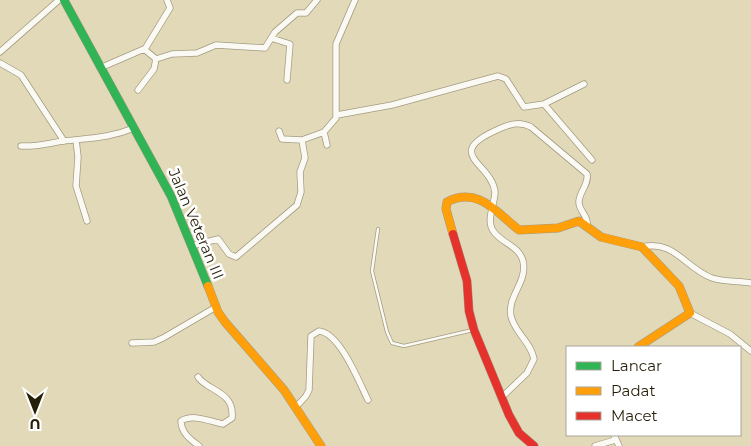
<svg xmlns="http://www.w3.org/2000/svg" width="751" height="446" font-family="Montserrat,sans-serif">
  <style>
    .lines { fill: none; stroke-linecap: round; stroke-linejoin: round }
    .lane-casing { stroke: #a39c82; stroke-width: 4 }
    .street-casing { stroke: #a39c82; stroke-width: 7 }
    .fast-casing { stroke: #a39c82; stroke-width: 9 }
    .slow-casing { stroke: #a39c82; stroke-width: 9 }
    .jam-casing { stroke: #a39c82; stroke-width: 9 }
    .lane { stroke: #fbf9f4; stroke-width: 2.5 }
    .street { stroke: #fbf9f4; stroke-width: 5.5 }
    .fast { stroke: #30b455; stroke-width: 8 }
    .slow { stroke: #ff9f0a; stroke-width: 8 }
    .jam { stroke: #e5322d; stroke-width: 8 }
    .labels { text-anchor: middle; stroke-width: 5; stroke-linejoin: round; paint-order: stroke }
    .street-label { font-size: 15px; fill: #261f08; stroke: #fff }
  </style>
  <rect width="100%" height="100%" fill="#e2d9b8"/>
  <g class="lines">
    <g class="lane-casing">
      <path id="lane" d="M378,229L372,271L387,332L392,343L404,346L473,330"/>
    </g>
    <g class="street-casing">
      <path id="street" d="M271,38L290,44L287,80
        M145,49L170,8L167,0
        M0,52L59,0
        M0,63L21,75L64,141
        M100,68L144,49L156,59L172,54L197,53L216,45L265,48L275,32L297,13H306L317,0
        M584,84L544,104L592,160
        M138,90L154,69L156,59
        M337,115L392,105L498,76L506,79L524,107L544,104
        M279,131L282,139L302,140
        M324,132L327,145
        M76,140L78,157L76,186L87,221
        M21,146C37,147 49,143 64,141C89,138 110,138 134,128
        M191,246L218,239L229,254L236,257L297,205L301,192L300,172L305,158L302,140L324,132L336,118V44L355,0
        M642,247C674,239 685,268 712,278C724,282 738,281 751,283
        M690,313L730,334L751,351
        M132,343L154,342L163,338L216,307
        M198,377C207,391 235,391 232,418L223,424C211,422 193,413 181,421C181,433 191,440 199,446
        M501,398L527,373L534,359C531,342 514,332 511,316C507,296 528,282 523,261C519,246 503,244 494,232C485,221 495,204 495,192C492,163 441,154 499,129C510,124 520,121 531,127L587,174C589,184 580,191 579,201C578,211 589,215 587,227
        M296,407L306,396L309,390L311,336L319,331C340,333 359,382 368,400
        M614,435L619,446
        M595,446L615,440"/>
    </g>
    <g class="fast-casing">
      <path id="fast" d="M64,0L171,196L208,286"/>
    </g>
    <g class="slow-casing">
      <path id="slow" d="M453,234L446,209L447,202C478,186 496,212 519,230L558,228L579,221L601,237L642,247L679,286L690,313L638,347
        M208,286L218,312L225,322L284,390L321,446"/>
    </g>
    <g class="jam-casing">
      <path id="jam" d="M453,234L467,281L469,311L474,330L509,415L519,433L534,446"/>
    </g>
    <use href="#lane" class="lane"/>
    <use href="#street" class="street"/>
    <use href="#fast" class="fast"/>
    <use href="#slow" class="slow"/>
    <use href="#jam" class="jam"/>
  </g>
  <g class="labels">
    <g class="street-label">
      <text transform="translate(196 224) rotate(67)" y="5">Jalan Veteran III</text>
    </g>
  </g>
  <rect x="566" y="346" width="175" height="90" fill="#ffffff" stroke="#a8a59c"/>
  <rect x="576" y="362" width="25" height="8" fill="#30b455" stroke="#a8a59c"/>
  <text x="611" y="371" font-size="15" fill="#261f08">Lancar</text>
  <rect x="576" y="387" width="25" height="8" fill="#ff9f0a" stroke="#a8a59c"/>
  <text x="611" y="396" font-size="15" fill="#261f08">Padat</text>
  <rect x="576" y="412" width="25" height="8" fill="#e5322d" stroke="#a8a59c"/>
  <text x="611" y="421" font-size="15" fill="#261f08">Macet</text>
  <g transform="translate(35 411) rotate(180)" stroke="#ffffff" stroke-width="4" paint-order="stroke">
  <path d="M0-4L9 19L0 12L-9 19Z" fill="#261f08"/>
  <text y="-8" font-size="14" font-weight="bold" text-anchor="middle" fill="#261f08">U</text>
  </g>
</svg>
